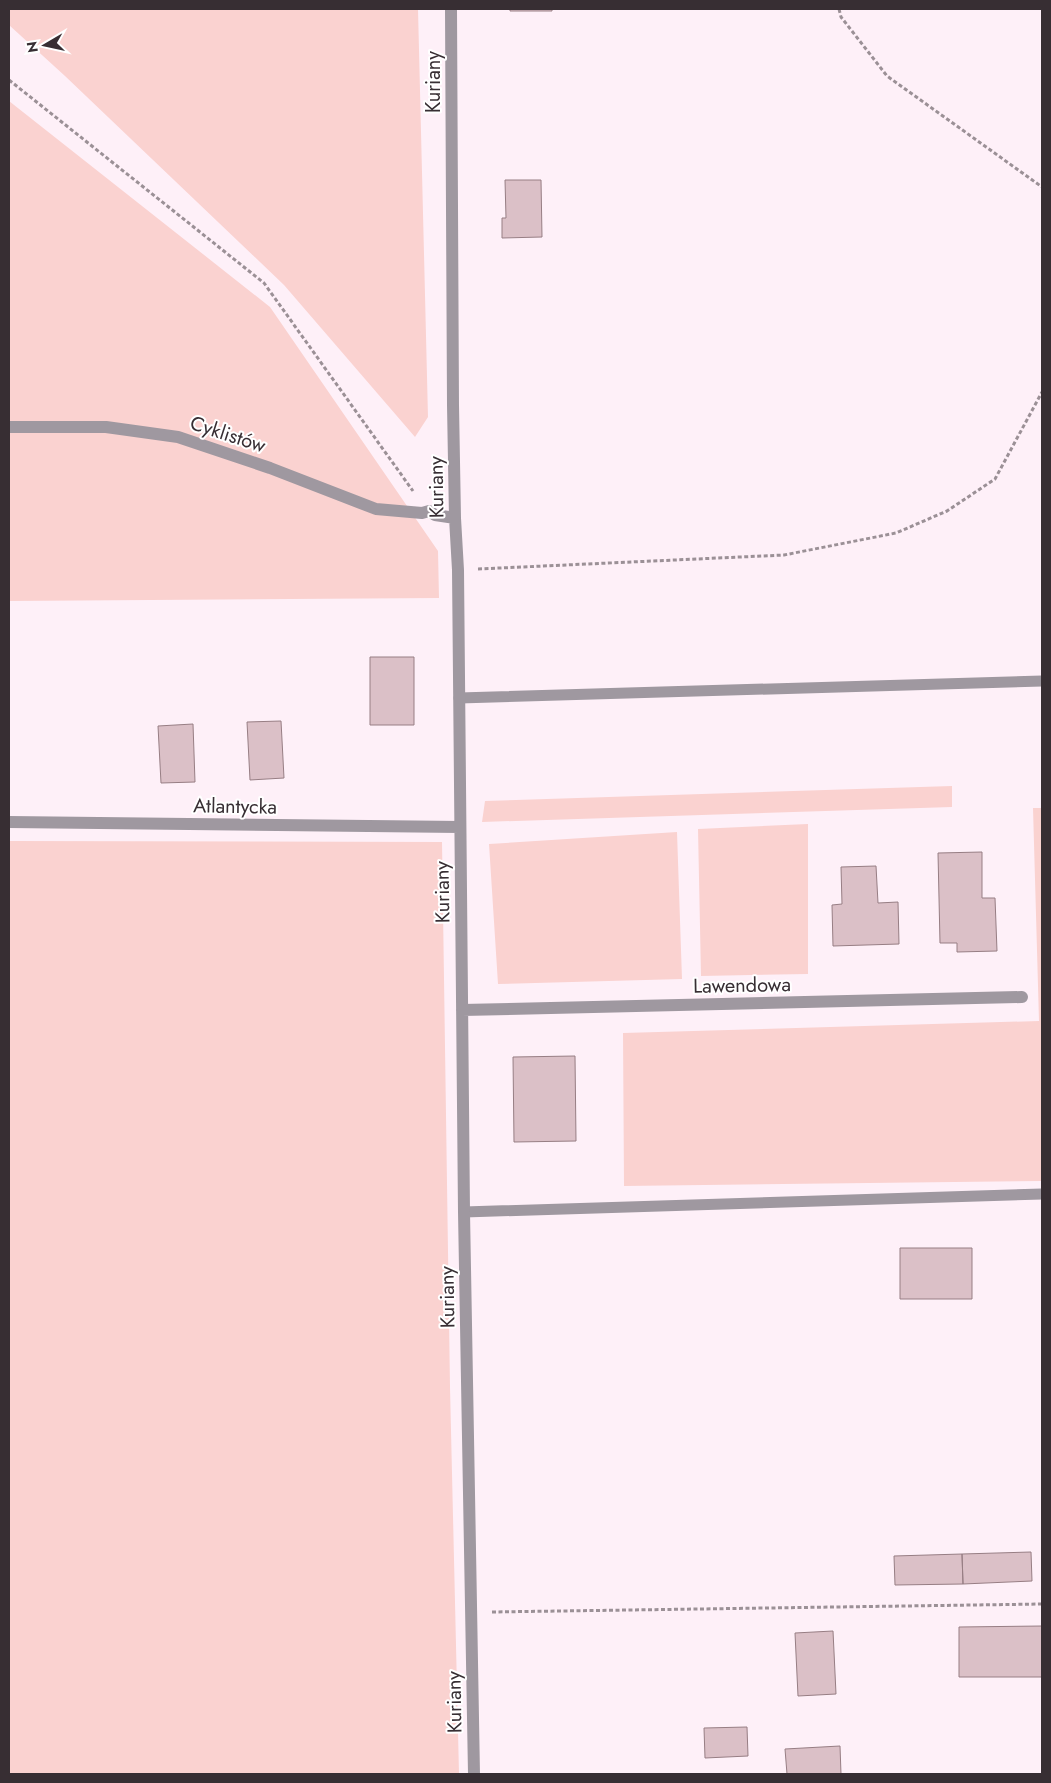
<svg xmlns="http://www.w3.org/2000/svg" width="1051" height="1783" font-family="Jost,sans-serif">
  <style>
    .green { fill: #fad2d0 }
    .building { fill: #dbc0c7; stroke: #977e84 }
    .lines { fill: none; stroke-linecap: round; stroke-linejoin: round }
    .path { stroke: #9b9096; stroke-width: 3; stroke-dasharray: 4 2.5; stroke-linecap: butt }
    .lane { stroke: #9f98a0; stroke-width: 11 }
    .street { stroke: #9f98a0; stroke-width: 12 }
    .labels { text-anchor: middle; stroke-width: 4; stroke-linejoin: round; paint-order: stroke }
    .street-label { font-size: 20px; fill: #372e33; stroke: #fff }
  </style>
  <rect width="100%" height="100%" fill="#fef0f8"/>
  <path class="green" d="M9,9H418L428,417L415,437L284,285L65,76L9,25Z
    M9,101L270,307L438,551L439,598L9,601Z
    M952,786V807L482,822L485,801Z
    M1033,808H1042V1181L624,1186L623,1033L1039,1021Z
    M808,824V974L701,976L698,829Z
    M677,832L682,979L498,984L489,844Z
    M9,841L442,842L450,1387L459,1774H9Z"/>
  <path class="building" d="M510,9H552V11H510Z
    M505,180H541L542,237L502,238V218H506Z
    M370,657H414V725H370Z
    M281,721L284,778L250,780L247,722Z
    M193,724L195,782L161,783L158,726Z
    M982,852V898H995L997,951L957,952V943H940L938,853Z
    M876,866L878,903L898,902L899,944L833,946L832,905L842,904L841,867Z
    M575,1056L576,1141L514,1142L513,1057Z
    M900,1248H972V1299H900Z
    M1031,1552L1032,1581L963,1584L962,1554Z
    M962,1554L963,1584L895,1585L894,1556Z
    M1042,1626V1677H959V1627Z
    M833,1631L836,1694L798,1696L795,1633Z
    M747,1727L748,1756L705,1758L704,1728Z
    M840,1746L841,1774H787L785,1749Z"/>
  <g class="lines">
    <path class="path" d="M839,9L841,17L887,76L1042,187
      M9,80L264,283L413,491
      M478,569L784,555L896,533L947,511L995,479L1042,392
      M492,1612L1042,1604"/>
    <path class="lane" d="M459,698L1042,681
      M464,1212L1042,1194"/>
    <path class="street" d="M451,9L453,405L455,518L458,570L464,1212L474,1774
      M9,427H106L178,437L270,468L376,509L422,513L429,511L435,515L455,518
      M9,822L460,827
      M462,1010L1022,997"/>
  </g>
  <g class="labels">
    <g class="street-label">
      <text transform="translate(433 82) rotate(-90)" y="7">Kuriany</text>
      <text transform="translate(228 434) rotate(18)" y="7">Cyklistów</text>
      <text transform="translate(436 487) rotate(-91)" y="7">Kuriany</text>
      <text transform="translate(235 806) rotate(1)" y="7">Atlantycka</text>
      <text transform="translate(442 892) rotate(-91)" y="7">Kuriany</text>
      <text transform="translate(742 985) rotate(-1)" y="7">Lawendowa</text>
      <text transform="translate(447 1297) rotate(-91)" y="7">Kuriany</text>
      <text transform="translate(454 1702) rotate(-91)" y="7">Kuriany</text>
    </g>
  </g>
  <rect width="1051" height="1783" fill="none" stroke="#372e33" stroke-width="20"/>
  <g transform="translate(45 45) rotate(261)" stroke="#ffffff" stroke-width="4" paint-order="stroke">
  <path d="M0-4L9 19L0 12L-9 19Z" fill="#372e33"/>
  <text y="-8" font-size="14" font-weight="bold" text-anchor="middle" fill="#372e33">N</text>
  </g>
</svg>
